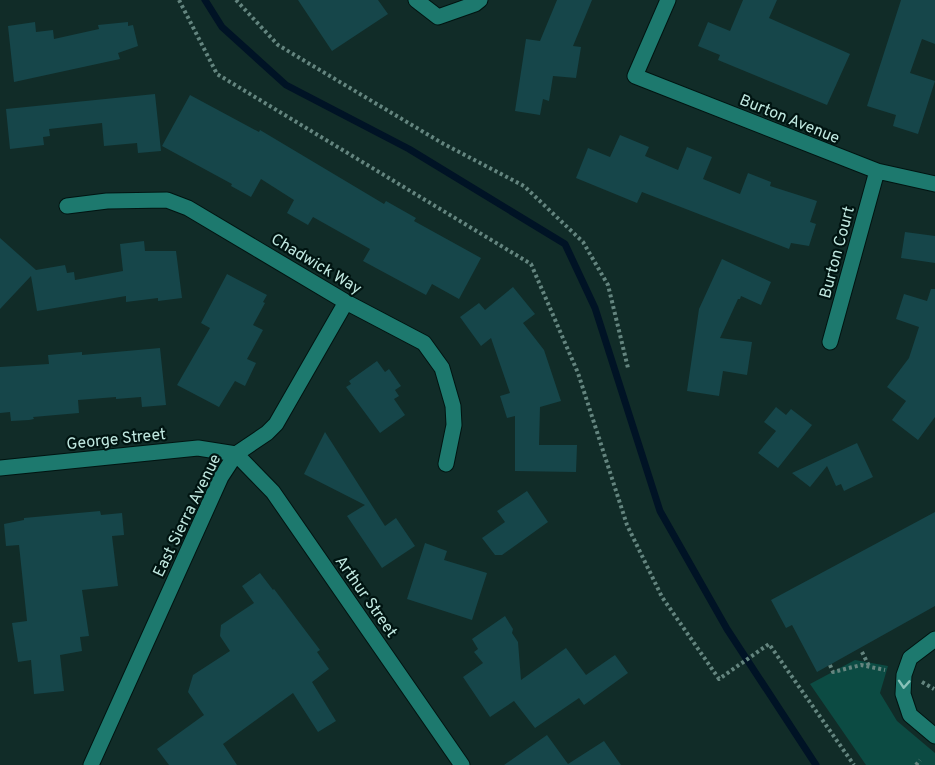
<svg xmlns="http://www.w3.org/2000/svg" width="935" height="765" font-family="Overpass,sans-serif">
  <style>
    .green { fill: #0c4b43 }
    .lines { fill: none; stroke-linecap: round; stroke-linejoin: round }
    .stream { stroke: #001325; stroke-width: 7 }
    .building { fill: #16464a }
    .minor-casing { stroke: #001411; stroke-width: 17 }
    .path { stroke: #64857f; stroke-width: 4; stroke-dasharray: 3 3; stroke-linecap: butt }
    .minor { stroke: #1d796e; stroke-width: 15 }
    .oneway { stroke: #88c2b9 }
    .labels { text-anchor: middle; stroke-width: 4.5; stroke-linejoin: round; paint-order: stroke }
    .street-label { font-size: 16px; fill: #c1e9e1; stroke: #001411 }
  </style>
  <rect width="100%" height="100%" fill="#112c28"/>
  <path class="green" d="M855,660L888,666L880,693L897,721L935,753V765H866L810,684Z"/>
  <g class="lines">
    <path class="stream" d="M205,0L222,27L286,85L409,149L565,244L595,308L660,511L727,629L816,765"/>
  </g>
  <path class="building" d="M298,0H378L388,14L332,51Z
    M557,0H592L573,46L581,47L576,78L553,76L549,101L543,99L540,115L515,111L526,39L540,41Z
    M743,0H777L769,18L850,54L827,105L718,60L720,55L698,46L708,22L730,31Z
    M901,0H935V44L922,39L910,73L935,81L918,134L893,126L896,115L867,106Z
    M35,22L36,32L53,30L54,39L99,29L98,25L128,22V26L133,25L138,46L118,53L120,59L14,82L8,26Z
    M155,94L161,151L138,153L137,143L104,146L102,123L49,129L50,136L43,137L44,145L10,149L6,109Z
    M190,95L259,132L260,130L384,204L386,201L416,218L414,221L481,258L459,299L432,284L426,295L363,261L370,249L313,217L308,225L287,213L294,200L261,179L251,197L231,186L232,184L162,146Z
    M620,135L649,147L645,156L678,170L687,147L712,157L703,179L740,194L748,173L771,182L770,186L817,201L810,222L816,224L809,246L791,243L789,249L642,192L637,203L576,178L588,148L610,157Z
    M905,232L935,236V263L901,258Z
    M0,238L36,270L65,265L67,273L74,272L75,280L123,271L120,244L144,241L145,251H176L182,298L158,301V298L126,302V296L37,311L31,276L0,309Z
    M722,259L771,282L761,305L741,296L740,299H738L720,338L752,342L747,375L723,371L719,396L687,391L699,309Z
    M227,274L267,295L263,302L265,303L253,325L263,330L247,359L256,363L245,386L235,381L219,407L177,385L210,328L201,323Z
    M513,287L535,314L523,323L544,350L561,401L540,407L539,445H577L576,472L515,471V416L507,418L500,396L510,393L491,338L481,346L460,317L479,303L485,310Z
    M931,289H935V417L918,440L892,420L906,401L887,387L909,358L919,327L896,319L904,294L927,301Z
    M160,348L166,405L142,407L141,397L116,399V397L78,400L79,413L33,417L34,419L29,420L11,421L10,412L0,413V367L49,364L48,355L82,352V355Z
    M377,361L385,372L389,369L401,386L395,390L399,396L394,399L405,415L380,433L346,387L351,384L349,381Z
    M776,407L786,415L791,409L812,425L778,468L758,453L776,431L764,422Z
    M325,432L385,526L396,518L415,546L382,568L347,516L365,505L304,474Z
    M857,443L873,477L844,491L841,484L836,486L827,466L810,487L792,473Z
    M527,491L548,522L502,555H495L482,538L505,522L497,511Z
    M100,511L101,515L122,513L124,535L112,536L118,586L82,590L89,636L80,637L82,651L60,655L64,691L34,694L31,660L18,662L12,623L27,621L19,545L6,546L4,524L24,520V518Z
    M935,512V606L817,672L792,625L786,628L771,600Z
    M425,543L447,551L444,560L487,573L472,620L407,599Z
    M260,573L273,590L274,589L320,650L317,652L329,669L312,682L336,721L318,732L293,693L223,744L237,765H169L157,749L204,715L188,692L193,675L230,651L220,636L221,625L254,603L242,586Z
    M505,616L513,629L512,633L518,642L521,680L566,648L586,675L615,655L628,673L584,705L579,698L535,728L514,701L490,717L463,677L483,663L474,652L478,649L472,639Z
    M547,735L568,764L604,741L621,765H504Z"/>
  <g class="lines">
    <g class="minor-casing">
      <path id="minor" d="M416,0L438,17L475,4L480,0
        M668,0L635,76L877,171L935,184
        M67,206L107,201L167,200L188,208L346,302L424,343L442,368L453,406L454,425L446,464
        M830,342L877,171
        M0,468L198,448L236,454L273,492L462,765
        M935,639L910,658L904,675L903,694L910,715L935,736
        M91,765L221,477L236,454L267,433L276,424L346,302"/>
    </g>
    <path class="path" d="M179,0L217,74L531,264L578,373L627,525L662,597L719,679L769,644L854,765
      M236,0L278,45L442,143L524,186L583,242L608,285L628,368
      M862,652L869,666
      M830,665L833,672L861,665L885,670
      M922,682L934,689
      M916,765L920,760"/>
    <use href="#minor" class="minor"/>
  </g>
  <defs><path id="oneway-chevron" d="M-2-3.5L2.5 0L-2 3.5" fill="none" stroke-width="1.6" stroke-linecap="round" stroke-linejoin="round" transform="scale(1.5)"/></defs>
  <use class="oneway" href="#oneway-chevron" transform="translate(904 684) rotate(94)"/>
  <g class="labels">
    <g class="street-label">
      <text transform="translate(790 118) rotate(22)" y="6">Burton Avenue</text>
      <text transform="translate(836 252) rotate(-75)" y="6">Burton Court</text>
      <text transform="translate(317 263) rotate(31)" y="6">Chadwick Way</text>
      <text transform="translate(116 438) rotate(-6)" y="6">George Street</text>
      <text transform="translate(186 515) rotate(-64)" y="6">East Sierra Avenue</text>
      <text transform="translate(367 596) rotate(55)" y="6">Arthur Street</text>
    </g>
  </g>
</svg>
